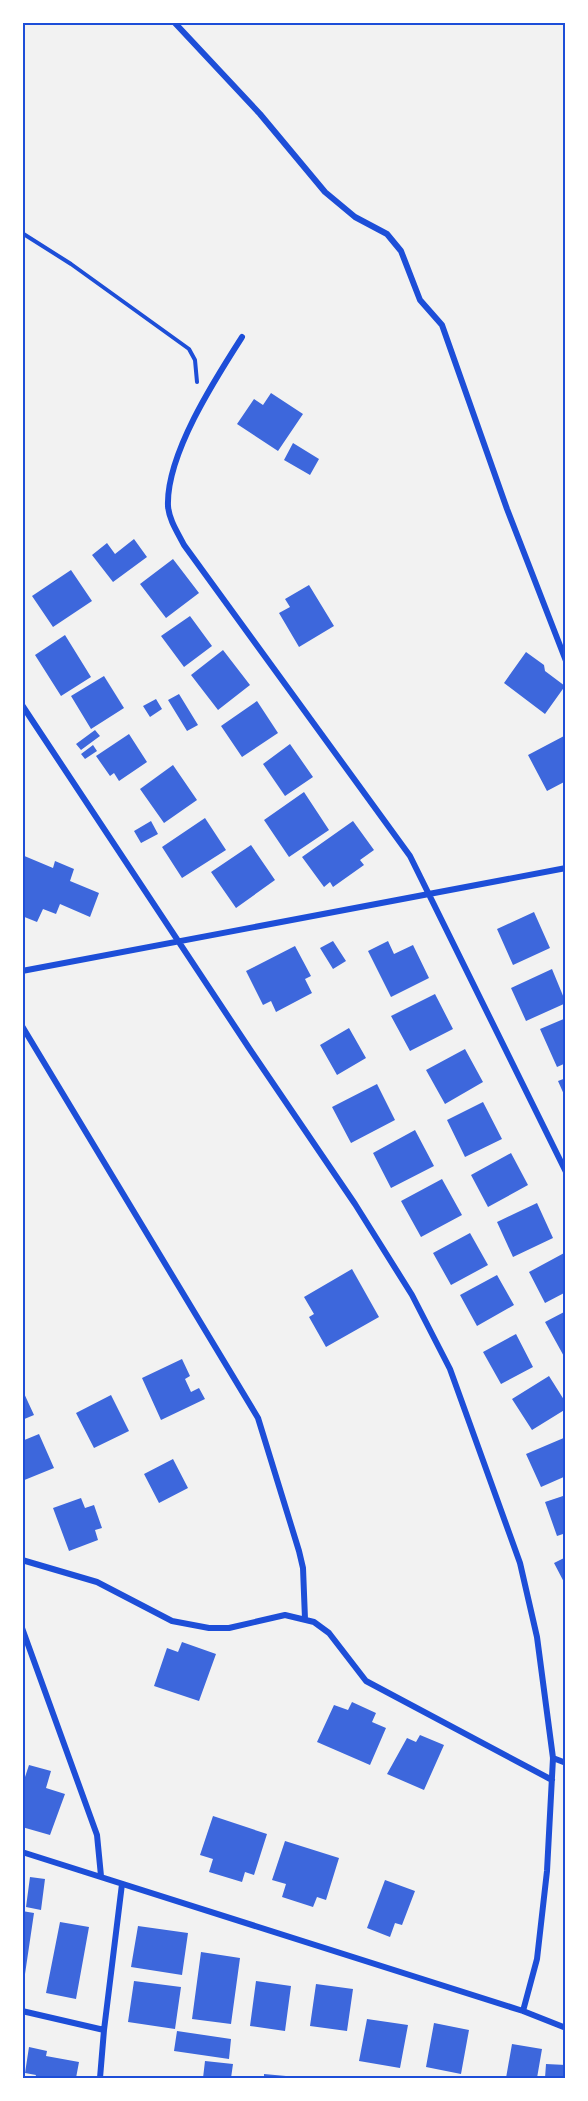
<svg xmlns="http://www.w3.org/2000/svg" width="588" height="2101" font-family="Commissioner,sans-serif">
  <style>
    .building { fill: #3d67dc }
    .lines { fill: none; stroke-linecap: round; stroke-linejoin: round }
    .path { stroke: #1d4ed8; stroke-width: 4 }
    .minor { stroke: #1d4ed8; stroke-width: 6 }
    .neatline { fill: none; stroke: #1d4ed8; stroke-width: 2 }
  </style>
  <rect width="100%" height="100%" fill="#f2f2f2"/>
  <path class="building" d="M271,393L303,414L278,451L237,424L254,399L263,405Z
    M293,443L319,459L310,475L284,460Z
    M134,539L147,557L113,582L92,555L107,543L115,554Z
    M173,559L199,593L166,618L140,584Z
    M71,570L92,601L53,627L32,596Z
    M309,585L334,626L299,647L279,613L290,607L285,599Z
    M190,616L212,646L184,667L161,636Z
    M65,635L91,677L61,696L35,655Z
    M223,650L250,685L218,710L191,675Z
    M526,652L544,665L545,671L565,686L545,714L504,683Z
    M104,676L124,708L91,729L71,696Z
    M179,694L198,725L187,731L168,700Z
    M156,699L162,709L150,717L143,706Z
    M257,701L278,733L242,757L221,726Z
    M95,730L100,736L81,750L76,744Z
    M129,734L147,762L119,781L114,773L110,776L96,756Z
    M564,736L566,781L547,791L528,755Z
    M290,744L313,777L285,796L263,764Z
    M93,745L97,751L85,759L81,754Z
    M173,765L197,800L164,823L140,789Z
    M304,792L329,830L289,857L264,820Z
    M205,818L226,850L182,878L162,847Z
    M151,821L158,834L141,843L134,831Z
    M353,821L374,850L360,860L364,865L333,887L330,882L324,887L302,857Z
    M251,845L275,880L236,908L211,872Z
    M22,855L53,868L55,861L74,869L70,881L99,893L90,917L60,904L56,914L43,909L37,922L22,916Z
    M534,912L550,948L513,965L497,929Z
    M333,941L346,961L333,969L320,948Z
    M388,941L394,954L413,945L429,978L391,997L368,951Z
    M295,946L311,976L305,979L312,993L276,1012L271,1001L263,1005L246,971Z
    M552,969L566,1003L526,1021L511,988Z
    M435,994L453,1029L410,1051L391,1016Z
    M566,1018V1063L557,1067L540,1029Z
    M349,1028L366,1058L337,1075L320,1045Z
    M465,1049L483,1082L445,1104L426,1070Z
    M566,1078V1099L558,1081Z
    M377,1084L395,1120L351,1143L332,1107Z
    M483,1102L502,1139L465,1157L447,1120Z
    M415,1130L434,1166L391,1188L373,1153Z
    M511,1153L528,1185L488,1207L471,1175Z
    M442,1179L462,1215L421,1237L401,1201Z
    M537,1203L553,1238L513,1257L497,1222Z
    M470,1233L488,1265L451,1285L433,1253Z
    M566,1252V1292L545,1303L529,1272Z
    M352,1269L379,1317L326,1347L309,1317L314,1314L304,1297Z
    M497,1275L514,1305L477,1326L460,1295Z
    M566,1311V1360L545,1322Z
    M516,1334L533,1367L501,1384L483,1352Z
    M182,1359L190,1376L185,1379L191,1392L199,1388L205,1399L161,1420L142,1378Z
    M549,1376L566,1403V1409L532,1430L512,1399Z
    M22,1389L34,1415L22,1420Z
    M111,1395L129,1431L94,1448L76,1413Z
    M39,1434L54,1468L22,1481V1441Z
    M566,1437V1476L541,1487L526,1454Z
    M173,1459L188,1488L159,1503L144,1474Z
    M566,1495V1533L557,1536L545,1502Z
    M81,1498L85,1508L94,1505L102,1528L95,1530L98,1540L69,1551L53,1508Z
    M566,1557V1586L554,1563Z
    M182,1642L216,1654L199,1701L154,1686L167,1648L178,1652Z
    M352,1702L376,1713L372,1722L386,1728L370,1765L317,1742L334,1705L348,1710Z
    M420,1735L444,1745L424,1790L387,1774L407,1738L416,1742Z
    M29,1765L51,1771L46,1788L65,1794L50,1835L22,1827V1786Z
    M213,1816L267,1834L254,1875L245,1872L242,1882L209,1872L213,1859L200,1855Z
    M285,1841L339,1858L326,1900L317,1897L313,1907L282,1897L286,1884L272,1880Z
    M30,1877L45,1879L41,1910L26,1907Z
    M385,1880L415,1891L402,1925L395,1923L390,1937L367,1928Z
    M22,1911L34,1913L25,1974L22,1973Z
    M60,1922L89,1927L76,1999L46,1993Z
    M138,1926L188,1933L182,1975L131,1967Z
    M201,1952L240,1958L231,2024L192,2019Z
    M134,1981L181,1987L175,2029L128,2022Z
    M256,1981L291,1986L285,2031L250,2026Z
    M316,1984L353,1989L347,2031L310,2026Z
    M367,2019L408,2025L400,2068L359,2061Z
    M434,2023L469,2030L461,2074L426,2067Z
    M177,2031L231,2039L229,2059L174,2051Z
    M512,2044L542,2049L537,2078H506Z
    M29,2047L47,2051L46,2056L79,2062L76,2078H35L36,2075L25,2073Z
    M205,2061L233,2064L231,2078H203Z
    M546,2064L566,2065V2078H545Z
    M264,2074L286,2076V2078H264Z"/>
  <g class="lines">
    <path class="path" d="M22,233L71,264L189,349L195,360L197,382"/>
    <path class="minor" d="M174,22L260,114L325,192L355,217L387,234L401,251L420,300L442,325L507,509L566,661
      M242,337C215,379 166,455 168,506C169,520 178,533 184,545L410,856L566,1172
      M22,705L249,1048L355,1204L412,1295L450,1369L520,1563L537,1637L553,1758L547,1871L537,1959L523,2011
      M22,971L566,868
      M22,1026L258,1418L299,1551L303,1568L305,1619
      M22,1560L97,1582L172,1621L209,1628H229L285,1615L314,1622L329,1633L366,1681L552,1780
      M22,1628L97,1835L101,1876
      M553,1758L566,1763
      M22,1852L523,2011L566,2028
      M22,2011L104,2030
      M100,2078L104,2030L122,1884"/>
  </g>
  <rect width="588" height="2101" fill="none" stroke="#ffffff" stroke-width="48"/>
  <rect x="24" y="24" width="540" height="2053" class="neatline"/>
</svg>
